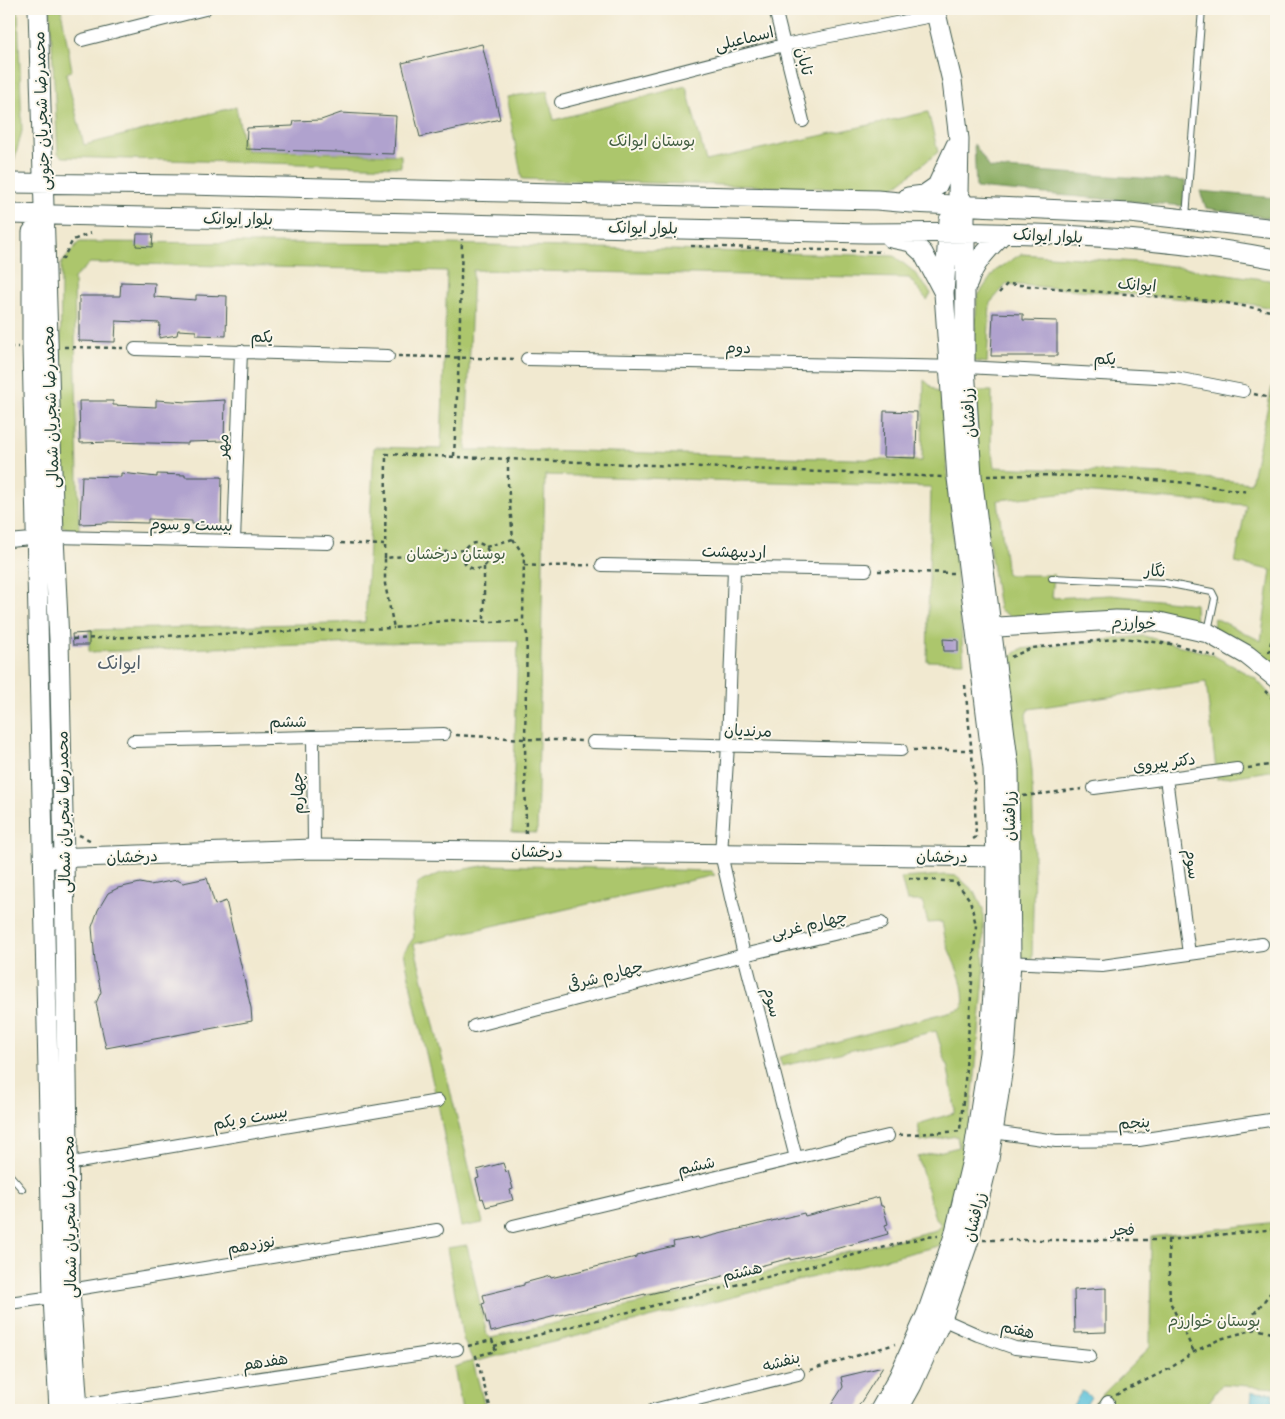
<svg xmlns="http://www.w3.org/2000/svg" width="1285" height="1419" font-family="'Indie Flower','Playpen Sans Arabic',sans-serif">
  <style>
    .green { fill: #acc66c; stroke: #668250 }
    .forest { fill: #89ab60; stroke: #54744a }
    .water { fill: #5bc1d9; stroke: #3d7f86 }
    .building { fill: #b0a2ce }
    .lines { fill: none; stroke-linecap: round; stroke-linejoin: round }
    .lane-casing { stroke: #3e574b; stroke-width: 8 }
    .street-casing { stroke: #3e574b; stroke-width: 14 }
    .secondary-casing { stroke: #3e574b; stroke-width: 21 }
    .path { stroke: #3e574b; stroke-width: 2.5; stroke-dasharray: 4 4; stroke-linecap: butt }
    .lane { stroke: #fff; stroke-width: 6 }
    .street { stroke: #fff; stroke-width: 12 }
    .secondary { stroke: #fff; stroke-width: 19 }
    .labels { text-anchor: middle; stroke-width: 4; stroke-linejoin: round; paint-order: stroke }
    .street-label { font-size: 16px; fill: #1f3d34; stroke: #fbf7ec }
    .park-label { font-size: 16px; fill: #425f42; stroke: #fbf7ec }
    .neighbourhood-label { font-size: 18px; fill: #52606a; stroke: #fbf7ec }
  </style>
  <rect width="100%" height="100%" fill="#fbf7ec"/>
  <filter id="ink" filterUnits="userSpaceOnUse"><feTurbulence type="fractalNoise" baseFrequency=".02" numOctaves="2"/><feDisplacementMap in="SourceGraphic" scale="10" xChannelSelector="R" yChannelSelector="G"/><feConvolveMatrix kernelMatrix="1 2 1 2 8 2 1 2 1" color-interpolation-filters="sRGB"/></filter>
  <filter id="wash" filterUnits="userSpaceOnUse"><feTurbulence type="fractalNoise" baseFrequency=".0096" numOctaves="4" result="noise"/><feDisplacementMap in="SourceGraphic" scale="20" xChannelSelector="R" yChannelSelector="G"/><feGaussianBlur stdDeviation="1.12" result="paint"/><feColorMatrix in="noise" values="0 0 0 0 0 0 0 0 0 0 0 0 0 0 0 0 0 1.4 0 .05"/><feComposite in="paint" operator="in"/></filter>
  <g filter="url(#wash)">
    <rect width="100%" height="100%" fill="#f1e9d0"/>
    <path class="green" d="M18,9L22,131L14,161L9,163V11Z
      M50,9H61L72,70L66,74L84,145L236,107L245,150L401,155V167L63,157L58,153Z
      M686,86L706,161L928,112L938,152L891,190L522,179L506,97L547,91L554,120Z
      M79,242L450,244L894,256L913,271L931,293L927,300L909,278L473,270L466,450H544L922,461L924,380L941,395L964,662L927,661L931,487L545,475L537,833L512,832L518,641L365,643L89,652V630L365,622L374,447L441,449L447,271L90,263L74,278L79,529L75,532L62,526L60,402L61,264Z
      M1021,254L1150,263L1276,281V309L1258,305L1007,284L990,303L987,363L973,361L977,297L995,271Z
      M1272,387L1276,388V674L1212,630L1215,618L1261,641L1271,570L1235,563L1246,505L1080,492L998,500L1007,575H1054L1052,598L1111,595L1195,604L1196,627L1018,622L999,609L979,479L975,391H992L991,444L994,467L1166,474L1251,483Z
      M1144,636L1211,654L1255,678L1276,701V770L1217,779L1206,682L1029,709L1026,714L1032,771L1034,861L1032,959L1018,957L1012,733L1007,659L1021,649Z
      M489,865L711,871L715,875L414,944L483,1223L461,1227L439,1109L414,1002L404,952L414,937L412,916L418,883L441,873Z
      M945,875L957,876L975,892L983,909L984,977L975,1076L964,1158L942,1245L473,1362L486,1410H462L454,1367L473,1361L463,1339L447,1248L467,1245L487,1335L491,1338L695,1290L936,1230L941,1225L934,1215L918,1157L959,1147L957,1136L921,1142L918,1124L954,1113L955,1109L948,1069L936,1031L782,1066L779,1057L963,1008C966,986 957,970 949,950C945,941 944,932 942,922L928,923L922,901H907L901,878Z
      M1276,1222V1388L1222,1384L1203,1410H1147L1130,1402L1115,1410H1087L1150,1347L1151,1237Z"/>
    <path class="forest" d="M974,144L990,168L1185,181L1184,206L976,188Z
      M1200,191L1276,198V219L1206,208Z"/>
    <path class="water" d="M1082,1391L1091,1397L1083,1410H1078L1072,1407Z
      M1252,1392L1274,1393L1273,1406L1251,1405Z"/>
    <g id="blocks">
      <path class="building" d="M482,44L500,119L420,137L402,63Z
        M341,113L396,116L394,154L246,149L247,128L293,126L294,121L321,120Z
        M137,234H153L152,247L136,246Z
        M121,282L155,283L154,297L196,300V295L227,296L226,336L196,335V331L178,330L177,335L159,338L160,323L116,321L115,342L79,341V296H120Z
        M993,313L1023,314V320L1057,321V356H991Z
        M156,400L187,402L225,400L224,441L188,442V444L111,442L80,443L79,401H113V405L156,407Z
        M884,411L917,412L916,458L883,457Z
        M121,473L157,477V474L185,475V477H222L221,526L192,524V521L148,519V523L108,522L106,523L80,524L82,476L121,477Z
        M89,633V645H73L72,634Z
        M943,639L958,640V651H944Z
        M207,878L215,905L226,901L251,1008L252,1021L106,1048L96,1003L101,992L95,962L92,927L98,910L108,893L118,888L140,883L150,885L177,880L183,883Z
        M503,1163L506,1172L508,1171L513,1189L510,1190L513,1200L486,1207L483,1198L481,1199L476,1179L479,1178L477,1170Z
        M879,1197L881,1206H883L888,1224L885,1225L888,1234L814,1255L790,1260V1258L708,1280L645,1295V1294L491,1332L489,1323L487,1324L482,1304L485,1303L483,1295L524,1285V1283L550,1276L551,1278L636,1257V1255L674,1246L673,1242L698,1237L699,1239L804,1213L805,1216Z
        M1106,1288V1332L1075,1333L1074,1290Z
        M883,1367L856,1410H828L843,1387L841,1377Z"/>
    </g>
  </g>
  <g filter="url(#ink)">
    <use href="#blocks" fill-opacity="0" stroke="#3e574b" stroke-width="1"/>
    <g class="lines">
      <g class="lane-casing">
        <path id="lane" d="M1186,217L1202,9
          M1052,578L1165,583L1212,592L1215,598L1208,631
          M9,1174L22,1189"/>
      </g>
      <g class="street-casing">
        <path id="street" d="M775,9L803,121
          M82,40L205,9
          M561,102L784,45L937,15
          M135,349L388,356
          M527,359L965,367L1176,378L1243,391
          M9,541L54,537L328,543
          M234,541L241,351
          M602,565L866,570
          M734,568L728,745L721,854L744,955L796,1158
          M313,737L314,849
          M133,741L444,734
          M593,742L901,750
          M1166,778L1189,954
          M1094,788L1237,769
          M1005,962L1102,966L1262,944
          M474,1026L744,955L881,923
          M993,1132L1056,1141L1139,1140L1276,1119
          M61,1165L438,1101
          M513,1226L888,1136
          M9,1303L53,1297L70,1290L437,1230
          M942,1319L978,1335L1015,1348L1090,1356
          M72,1406L457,1349
          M653,1410L798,1374
          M1103,1410L1108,1402"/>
      </g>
      <g class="secondary-casing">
        <path id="secondary" d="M38,9L54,537L59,640L64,858L70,1290L78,1410
          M9,183L186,185L877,200L911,203L1130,213L1276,229
          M908,197L924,195L937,186L956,145
          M9,214L865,233C1003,231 1141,233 1276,259
          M32,232V346L53,1297L59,1410
          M891,238L911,242L923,253L943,291
          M968,283C974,262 989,248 1004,233
          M980,628L1116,620L1155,621L1208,633L1247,655L1276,678
          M51,858L314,849L1008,857
          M880,1410L898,1378L927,1313L954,1236L973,1156L989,1053L995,963L996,857L993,769L957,478L944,293L949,220
          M898,1410L912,1385L942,1319L969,1240L989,1159L1005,1054L1011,962L1009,767L972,476L965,367V205L958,194L959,139L952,81L935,9"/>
      </g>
      <path class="path" d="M691,246L883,252
        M62,260L73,240L91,233
        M999,293L1007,284L1222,302L1276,312
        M9,347H18
        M64,347L123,348
        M398,356L515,359
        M1254,394L1270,398
        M454,456L459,357L462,239
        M508,459V484L513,539L524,556L523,621L527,634L525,739L582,741
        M987,476C1050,474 1114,476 1177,482C1201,484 1225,489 1249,492
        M463 556a13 13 0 1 1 26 0a13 13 0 1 1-26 0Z
        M341,543L384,545
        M486,547L513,539
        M464,550L385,558V584L394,628L450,620L489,622L523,621
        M385,558L386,454L943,477
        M524,565L543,566L590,565
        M484,567V622
        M878,571L953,573
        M73,639L394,628
        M1269,653L1276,616
        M1011,657L1032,648L1123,638L1178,645L1216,657
        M965,685L974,775L976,837L970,841
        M1265,691L1276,702
        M456,735L525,739L526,837
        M913,750H972
        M1248,768L1276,764
        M1023,796L1082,789
        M79,835L92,841
        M909,878L956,882L970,900L976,925L965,1081L960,1130
        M899,1135L961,1131
        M983,1240H1168L1276,1229
        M1168,1240L1170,1302L1194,1352
        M1256,1329L1253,1315L1276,1286
        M468,1346L492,1340L496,1351L476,1356L491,1410
        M494,1346L925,1237L938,1236
        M810,1370L895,1344
        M1116,1395L1169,1369L1194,1352L1220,1339L1256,1329L1276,1334"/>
      <use href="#lane" class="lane"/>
      <use href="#street" class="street"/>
      <use href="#secondary" class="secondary"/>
    </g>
  </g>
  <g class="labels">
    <g class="street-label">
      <text transform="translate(744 38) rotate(-14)" y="6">اسماعیلی</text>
      <text transform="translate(805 61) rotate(76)" y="6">تابان</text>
      <text transform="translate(41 111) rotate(-92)" y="6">محمدرضا شجریان جنوبی</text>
      <text transform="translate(238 218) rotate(1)" y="6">بلوار ایوانک</text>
      <text transform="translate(643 227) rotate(1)" y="6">بلوار ایوانک</text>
      <text transform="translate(1048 235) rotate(3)" y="6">بلوار ایوانک</text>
      <text transform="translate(1137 284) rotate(5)" y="6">ایوانک</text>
      <text transform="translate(262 336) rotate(2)" y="6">یکم</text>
      <text transform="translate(738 347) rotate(1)" y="6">دوم</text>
      <text transform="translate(1105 358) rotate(3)" y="6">یکم</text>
      <text transform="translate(50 407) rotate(-92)" y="6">محمدرضا شجریان شمالی</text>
      <text transform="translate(968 413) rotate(-94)" y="6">زرافشان</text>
      <text transform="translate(222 446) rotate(-88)" y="6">مهر</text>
      <text transform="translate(191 524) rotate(1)" y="6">بیست و سوم</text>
      <text transform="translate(734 551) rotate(1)" y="6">اردیبهشت</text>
      <text transform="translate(1155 570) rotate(4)" y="6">نگار</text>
      <text transform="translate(1134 622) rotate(2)" y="6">خوارزم</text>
      <text transform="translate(288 721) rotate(-1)" y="6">ششم</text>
      <text transform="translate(748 730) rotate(2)" y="6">مرنديان</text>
      <text transform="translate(1164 762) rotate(-7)" y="6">دکتر پیروی</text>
      <text transform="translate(297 793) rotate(-91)" y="6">چهارم</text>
      <text transform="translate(63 812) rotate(-91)" y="6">محمدرضا شجریان شمالی</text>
      <text transform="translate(1009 816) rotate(-90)" y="6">زرافشان</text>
      <text transform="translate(537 851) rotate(1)" y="6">درخشان</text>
      <text transform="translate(132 856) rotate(-2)" y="6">درخشان</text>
      <text transform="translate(942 856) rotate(1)" y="6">درخشان</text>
      <text transform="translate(1193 864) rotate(83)" y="6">سوم</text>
      <text transform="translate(809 924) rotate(-13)" y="6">چهارم غربی</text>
      <text transform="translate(605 975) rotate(-15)" y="6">چهارم شرقی</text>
      <text transform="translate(773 1002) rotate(76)" y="6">سوم</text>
      <text transform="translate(250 1117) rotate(-10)" y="6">بیست و یکم</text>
      <text transform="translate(1134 1122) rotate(-4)" y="6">پنجم</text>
      <text transform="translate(696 1165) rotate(-13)" y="6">ششم</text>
      <text transform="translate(69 1217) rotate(-91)" y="6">محمدرضا شجریان شمالی</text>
      <text transform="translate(974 1217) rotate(-76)" y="6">زرافشان</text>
      <text x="1123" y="1235">فجر</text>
      <text transform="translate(251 1244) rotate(-9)" y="6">نوزدهم</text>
      <text transform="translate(742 1271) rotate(-14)" y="6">هشتم</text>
      <text transform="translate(1018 1329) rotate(13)" y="6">هفتم</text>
      <text transform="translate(265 1361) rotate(-9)" y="6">هفدهم</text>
      <text transform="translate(781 1361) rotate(-15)" y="6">بنفشه</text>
    </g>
    <g class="park-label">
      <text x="652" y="146">بوستان ایوانک</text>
      <text x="456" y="559">بوستان درخشان</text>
      <text x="1214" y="1326">بوستان خوارزم</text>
    </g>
    <g class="neighbourhood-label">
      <text x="119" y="669">ایوانک</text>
    </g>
  </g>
  <rect width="1285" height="1419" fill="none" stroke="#fbf7ec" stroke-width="30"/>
</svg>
